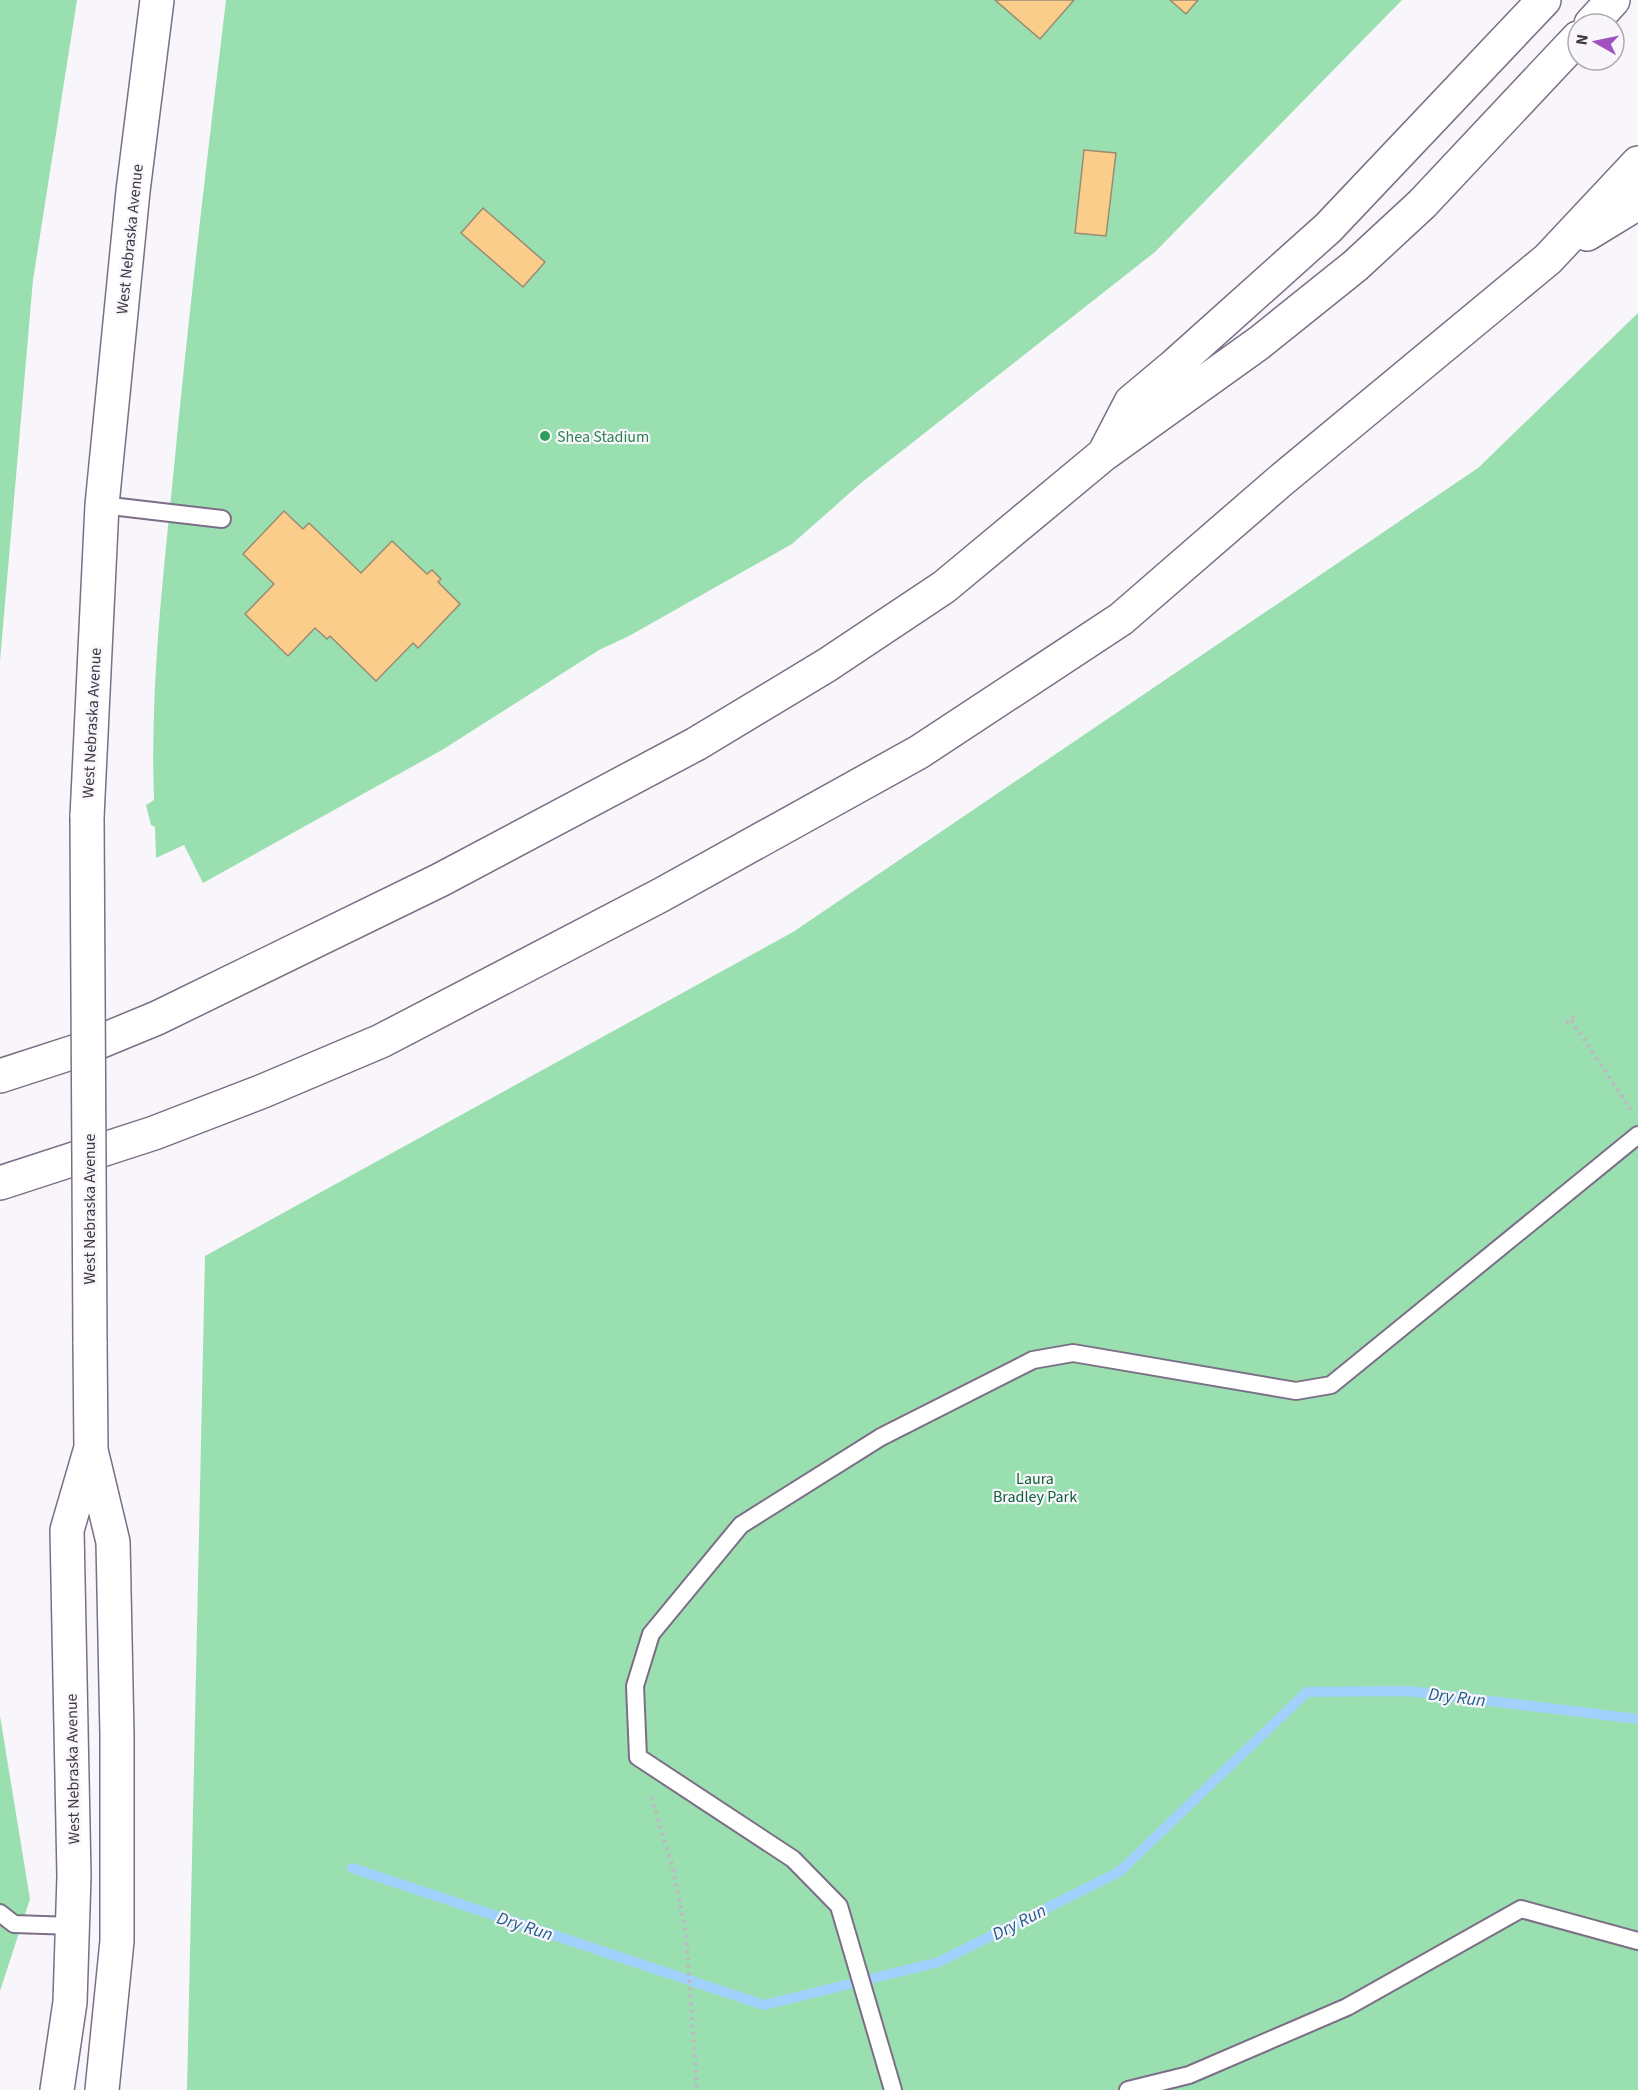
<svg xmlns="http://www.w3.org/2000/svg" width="1638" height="2090" font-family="'Source Sans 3',sans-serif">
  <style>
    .green { fill: #9adfb0 }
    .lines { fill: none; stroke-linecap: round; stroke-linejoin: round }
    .stream { stroke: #a2d1fd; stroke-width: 10 }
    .building { fill: #facd8a; stroke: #9b8b74; stroke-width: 1.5 }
    .service-casing { stroke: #7b6e86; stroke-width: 20 }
    .secondary-casing { stroke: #7b6e86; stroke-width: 36 }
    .motorway-casing { stroke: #7b6e86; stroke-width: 36 }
    .path { stroke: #bdb9c0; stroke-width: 4; stroke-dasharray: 3 4.5; stroke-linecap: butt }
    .service { stroke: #fff; stroke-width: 16 }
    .secondary { stroke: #fff; stroke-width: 33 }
    .motorway { stroke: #fff; stroke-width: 33 }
    .secondary-bridge-casing { stroke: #7b6e86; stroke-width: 36; stroke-linecap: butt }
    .secondary-bridge { stroke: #fff; stroke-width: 33 }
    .leisure-dot { fill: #2e9e5b; stroke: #f9f6fb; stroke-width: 2 }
    .labels { text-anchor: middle; stroke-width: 4.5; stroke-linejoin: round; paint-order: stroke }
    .street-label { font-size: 16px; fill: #3d3742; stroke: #f9f6fb }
    .leisure-label { font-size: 16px; fill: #27864d; stroke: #f9f6fb; text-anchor: start }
    .park-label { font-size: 16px; fill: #0e6237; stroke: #f9f6fb }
    .water-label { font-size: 18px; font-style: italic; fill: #1c5c8e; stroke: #f9f6fb }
  </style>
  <rect width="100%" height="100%" fill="#f9f6fb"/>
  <path class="green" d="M0,0H77L33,280L0,661Z
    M226,0H1402L1155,252L861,483L792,544L629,636L599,650L442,750L203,883L184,845L156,858L155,827L151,825L146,805L154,800C150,693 162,585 173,478C188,319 207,159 226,0Z
    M1638,313V2090H187L205,1256L793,932L1478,468Z
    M0,1716L30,1899L0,1991Z"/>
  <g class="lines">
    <path class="stream" d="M352,1868L764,2005L939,1962L1119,1872L1307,1692L1408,1691L1638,1719"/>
  </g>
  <path class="building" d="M995,0H1074L1040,39Z
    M1170,0H1198L1186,14Z
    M1084,150L1116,153L1106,236L1075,233Z
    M483,208L545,262L523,287L461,233Z
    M284,511L303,529L309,523L361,573L392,541L427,574L432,570L441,579L438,582L460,604L418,648L413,643L376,681L330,636L327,639L315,628L288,656L245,614L274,584L243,554Z"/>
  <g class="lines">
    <g class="service-casing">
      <path id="service" d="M102,505L222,519
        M0,1913L14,1924L73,1926
        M893,2090L839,1906L793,1859L638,1757L635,1686L651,1634L741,1525L881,1437L1033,1360L1073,1353L1296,1391L1331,1385L1638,1135
        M1128,2090L1189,2075L1347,2007L1521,1909L1638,1941"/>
    </g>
    <g class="secondary-casing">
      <path id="secondary" d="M87,817L102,505L133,191L157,0
        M90,1342L91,1450L113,1542L117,1735V1941L102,2090
        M57,2090L70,2002L74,1876L67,1530L90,1451"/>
    </g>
    <g class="motorway-casing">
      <path id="motorway" d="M1591,24L1613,0
        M1587,234L1638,203
        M1106,450L1131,402L1174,366L1328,228L1544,0
        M0,1076L77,1051L157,1018L440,880L696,744L827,665L944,587L1104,454L1259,343L1355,266L1422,204L1578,38
        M0,1183L154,1133L263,1091L381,1041L661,895L919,752L1121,619L1279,482L1548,259L1638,163"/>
    </g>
    <path class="path" d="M1571,1020L1631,1110
      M1566,1023L1575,1016
      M651,1797L673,1869L686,1934L697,2090"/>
    <use href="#service" class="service"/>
    <use href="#secondary" class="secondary"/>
    <use href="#motorway" class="motorway"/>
    <g class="secondary-bridge-casing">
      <path id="secondary-bridge" d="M87,817L90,1342"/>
    </g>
    <use href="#secondary-bridge" class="secondary-bridge"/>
  </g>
  <circle class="leisure-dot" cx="545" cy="436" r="6"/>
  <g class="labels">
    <g class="street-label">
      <text transform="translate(129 239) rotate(-84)" y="6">West Nebraska Avenue</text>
      <text transform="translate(91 723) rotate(-87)" y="6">West Nebraska Avenue</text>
      <text transform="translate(89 1209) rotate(-90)" y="6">West Nebraska Avenue</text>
      <text transform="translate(72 1769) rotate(-91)" y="6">West Nebraska Avenue</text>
    </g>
    <g class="leisure-label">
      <text x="557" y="442">Shea Stadium</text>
    </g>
    <g class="park-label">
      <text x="1035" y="1484">Laura<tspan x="1035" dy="18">Bradley Park</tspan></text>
    </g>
    <g class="water-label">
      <text transform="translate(1457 1697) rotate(7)" y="6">Dry Run</text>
      <text transform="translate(1019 1922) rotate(-27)" y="6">Dry Run</text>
      <text transform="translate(525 1926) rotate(18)" y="6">Dry Run</text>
    </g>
  </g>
  <g transform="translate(1596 42) rotate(279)"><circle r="28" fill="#f9f6fb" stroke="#aeaab1" stroke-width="1.5"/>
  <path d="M0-4.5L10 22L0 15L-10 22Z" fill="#a251c0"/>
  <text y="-9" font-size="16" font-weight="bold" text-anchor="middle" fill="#3d3742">N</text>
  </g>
</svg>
